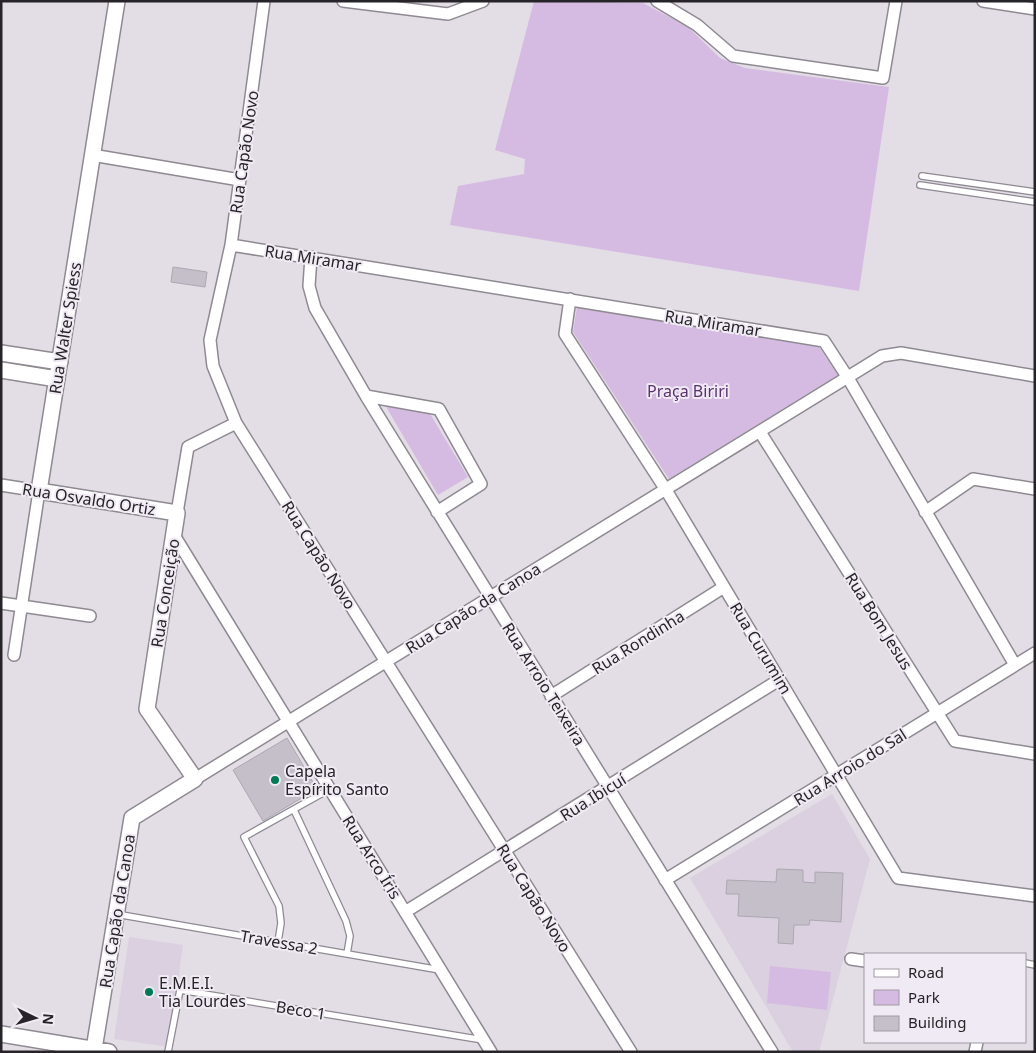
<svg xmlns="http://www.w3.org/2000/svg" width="1036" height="1053" font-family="'Noto Sans',sans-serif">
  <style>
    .built { fill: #dbd0e0 }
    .green { fill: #d5bbe2 }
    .building { fill: #c5bfc9; stroke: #aca7b0 }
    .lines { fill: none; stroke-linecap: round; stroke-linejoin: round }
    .service-casing { stroke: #8f8992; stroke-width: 8 }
    .minor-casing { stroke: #8f8992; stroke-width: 14 }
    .tertiary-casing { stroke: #8f8992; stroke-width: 18 }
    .service { stroke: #fff; stroke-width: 5.5 }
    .minor { stroke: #fff; stroke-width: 11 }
    .tertiary { stroke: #fff; stroke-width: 15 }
    .poi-dot { fill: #027854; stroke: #f0eaf4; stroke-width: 2 }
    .labels { text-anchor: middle; stroke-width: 4; stroke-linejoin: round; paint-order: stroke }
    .street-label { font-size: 16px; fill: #262428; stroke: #f0eaf4 }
    .park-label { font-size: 16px; fill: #59326c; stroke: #f0eaf4 }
    .poi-label { font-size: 16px; fill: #262428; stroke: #f0eaf4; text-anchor: start }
  </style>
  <rect width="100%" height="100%" fill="#e3dde6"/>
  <path class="built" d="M832,794L870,859L819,1052H793L690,878Z
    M129,937L183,945L169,1047L114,1039Z"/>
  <path class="green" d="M534,1L643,3L688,27L720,58L745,68L889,87L859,291L450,225L458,186L524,174L525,159L495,150Z
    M577,307L819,347L838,375L669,479L573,332Z
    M385,405L429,412L468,477L438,495Z
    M770,966L831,972L827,1010L767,1003Z"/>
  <path class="building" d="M173,267L207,272L205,287L171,282Z
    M287,738L317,789L263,821L233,770Z
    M777,869L803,870V882L815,883V872L843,873L841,922L810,920L809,925H794L793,944L778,943L779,918L738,916L739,894H726L727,880L776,882Z"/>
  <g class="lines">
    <g class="service-casing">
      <path id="service" d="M922,176L1035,192
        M920,185L1035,202
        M294,810L346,921L350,936L347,954
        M116,914L440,970
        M278,942L281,923L279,906L244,837L330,789
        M1025,963L1035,965
        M168,1052L180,990L483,1040"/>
    </g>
    <g class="minor-casing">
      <path id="minor" d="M264,1L231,245L210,340L213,366L236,423L631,1052
        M343,1L448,14L483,1
        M657,1L697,25L733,56L883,78L896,1
        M983,1L1035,9
        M92,155L240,180
        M231,245L824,341L848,378L1015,665
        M311,257L309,286L315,308L366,396L772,1052
        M570,299L565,334L666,490L898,878L1035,896
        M366,396L439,409L481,484L437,512
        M760,432L955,741L1035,754
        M1,485L39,491L14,655
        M925,512L973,479L1035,489
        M177,513L188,447L236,423
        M174,535L491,1052
        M1,603L90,616
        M551,696L724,587
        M195,779L882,356L901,353L1035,376
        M665,880L1035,653
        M405,912L779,680
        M851,959L865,961
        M975,1052L977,1042"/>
    </g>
    <g class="tertiary-casing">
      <path id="tertiary" d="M1,353L60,362
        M1,370L57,379
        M1,1034L109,1052
        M94,1049L132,818L195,779L147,709L177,513L39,491L117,1"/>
    </g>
    <use href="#service" class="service"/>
    <use href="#minor" class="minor"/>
    <use href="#tertiary" class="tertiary"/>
  </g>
  <g class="poi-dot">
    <circle cx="275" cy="780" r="5"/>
    <circle cx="149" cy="992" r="5"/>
  </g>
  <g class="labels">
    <g class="street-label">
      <text transform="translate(244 152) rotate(-82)" y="6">Rua Capão Novo</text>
      <text transform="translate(313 258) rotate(9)" y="6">Rua Miramar</text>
      <text transform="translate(713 323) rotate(9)" y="6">Rua Miramar</text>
      <text transform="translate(65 328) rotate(-81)" y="6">Rua Walter Spiess</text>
      <text transform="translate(89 499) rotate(9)" y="6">Rua Osvaldo Ortiz</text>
      <text transform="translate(319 555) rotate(58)" y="6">Rua Capão Novo</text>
      <text transform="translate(165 593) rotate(-81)" y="6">Rua Conceição</text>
      <text transform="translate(473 608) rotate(-32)" y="6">Rua Capão da Canoa</text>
      <text transform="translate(879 621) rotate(58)" y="6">Rua Bom Jesus</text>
      <text transform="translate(638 642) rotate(-32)" y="6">Rua Rondinha</text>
      <text transform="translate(761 648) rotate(59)" y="6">Rua Curumim</text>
      <text transform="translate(544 684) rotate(58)" y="6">Rua Arroio Teixeira</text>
      <text transform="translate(850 767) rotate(-32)" y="6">Rua Arroio do Sal</text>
      <text transform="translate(593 797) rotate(-32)" y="6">Rua Ibicuí</text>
      <text transform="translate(372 857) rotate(58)" y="6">Rua Arco Íris</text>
      <text transform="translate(534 898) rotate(58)" y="6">Rua Capão Novo</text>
      <text transform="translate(117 911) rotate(-81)" y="6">Rua Capão da Canoa</text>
      <text transform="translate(279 942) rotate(10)" y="6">Travessa 2</text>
      <text transform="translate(301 1010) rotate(9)" y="6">Beco 1</text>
    </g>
    <g class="park-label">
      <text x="688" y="397">Praça Biriri</text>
    </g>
    <g class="poi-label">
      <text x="285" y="777">Capela<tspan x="285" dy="18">Espírito Santo</tspan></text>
      <text x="159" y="989">E.M.E.I.<tspan x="159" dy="18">Tia Lourdes</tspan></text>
    </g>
  </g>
  <rect width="1036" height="1053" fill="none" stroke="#262428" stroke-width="5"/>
  <rect x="864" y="953" width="162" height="90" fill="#f0eaf4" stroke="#9f9ba2"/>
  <rect x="874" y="969" width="25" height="8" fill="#ffffff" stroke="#9f9ba2"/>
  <text x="908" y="978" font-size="15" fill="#262428">Road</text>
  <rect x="874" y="990" width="25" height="15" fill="#d5bbe2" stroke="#9f9ba2"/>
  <text x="908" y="1003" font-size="15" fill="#262428">Park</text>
  <rect x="874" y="1016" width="25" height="15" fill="#c5bfc9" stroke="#9f9ba2"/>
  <text x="908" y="1028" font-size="15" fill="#262428">Building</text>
  <g transform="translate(35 1018) rotate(95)" stroke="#f0eaf4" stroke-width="4" paint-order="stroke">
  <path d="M0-4L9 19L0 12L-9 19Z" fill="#262428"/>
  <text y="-8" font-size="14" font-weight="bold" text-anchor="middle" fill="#262428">N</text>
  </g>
</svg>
